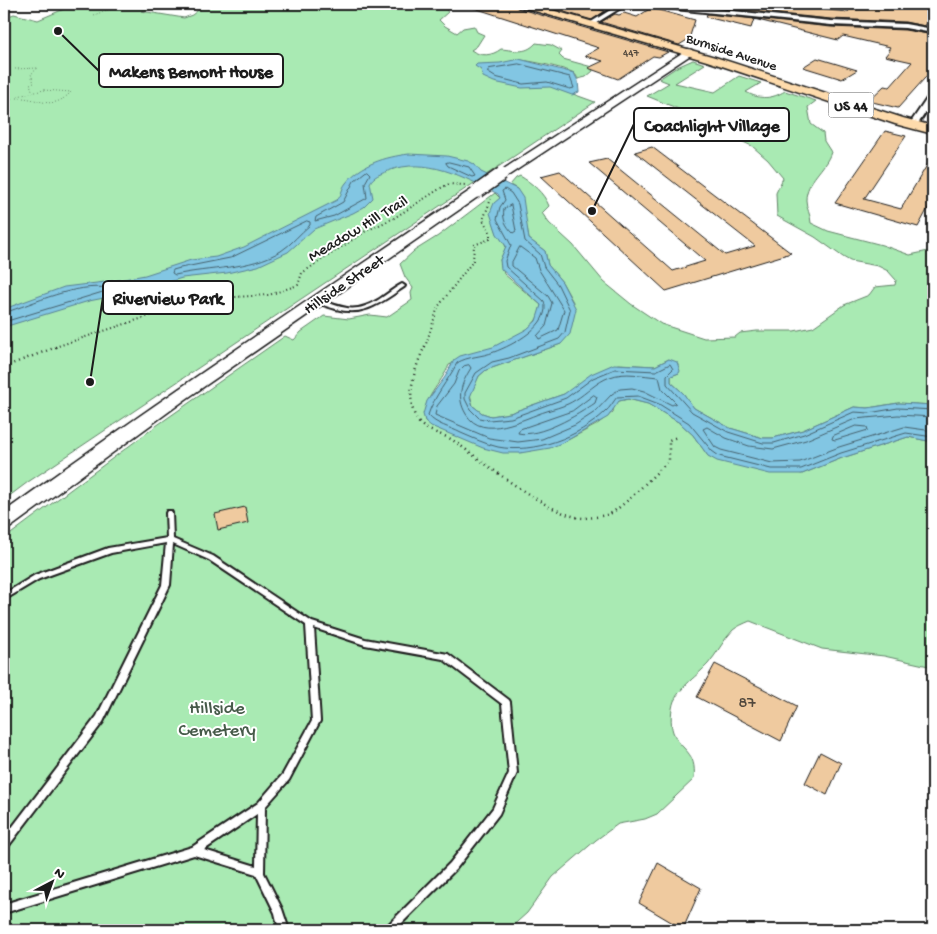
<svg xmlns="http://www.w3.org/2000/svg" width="937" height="934" font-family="'Gochi Hand',sans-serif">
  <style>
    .green { fill: #a9eab3; stroke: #628368 }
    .water { fill: #82c6e3; stroke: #598293 }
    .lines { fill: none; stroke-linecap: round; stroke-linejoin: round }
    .shore { stroke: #45606c; stroke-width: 1 }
    .building { fill: #efca9f; stroke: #1c1c1c }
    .service-casing { stroke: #1c1c1c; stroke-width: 4 }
    .minor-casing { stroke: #1c1c1c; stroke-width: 4 }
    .secondary-casing { stroke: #1c1c1c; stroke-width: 3 }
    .primary-casing { stroke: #1c1c1c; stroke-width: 3 }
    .path-far2 { stroke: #1c1c1c; stroke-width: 1; stroke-dasharray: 0.5 2.5; stroke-linecap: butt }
    .path-far1 { stroke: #1c1c1c; stroke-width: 2; stroke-dasharray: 1 3; stroke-linecap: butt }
    .path { stroke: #1c1c1c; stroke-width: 2.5; stroke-dasharray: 1 4; stroke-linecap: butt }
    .service { fill: #fff; fill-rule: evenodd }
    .minor { fill: #fff; fill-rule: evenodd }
    .secondary { fill: #fff; fill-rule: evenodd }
    .primary { fill: #fedbac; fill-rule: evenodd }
    .secondary-bridge-casing { stroke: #1c1c1c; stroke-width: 16; stroke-linecap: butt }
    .secondary-bridge { stroke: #fff; stroke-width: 13 }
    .labels { text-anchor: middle; stroke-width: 4; stroke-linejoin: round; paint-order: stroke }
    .far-number-label { font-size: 11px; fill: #51483d }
    .far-street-label { font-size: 14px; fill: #1c1c1c; stroke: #fff }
    .shield { fill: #fff; stroke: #606060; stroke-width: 1 }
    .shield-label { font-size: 15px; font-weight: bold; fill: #1c1c1c }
    .street-label { font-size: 16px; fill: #1c1c1c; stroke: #fff }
    .near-number-label { font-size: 16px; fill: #51483d }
    .near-park-label { font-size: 19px; fill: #465a49; stroke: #fff }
    .leader { fill: none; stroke: #1c1c1c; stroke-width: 2 }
    .callout-dot { fill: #1c1c1c; stroke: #fff; stroke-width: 2 }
    .callout { fill: #fff; stroke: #1c1c1c; stroke-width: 2 }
    .callout-label { font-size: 18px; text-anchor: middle; font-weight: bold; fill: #1c1c1c }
  </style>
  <rect width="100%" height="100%" fill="#fff"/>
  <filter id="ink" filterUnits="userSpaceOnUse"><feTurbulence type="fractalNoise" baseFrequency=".02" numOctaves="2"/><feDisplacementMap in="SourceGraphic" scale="10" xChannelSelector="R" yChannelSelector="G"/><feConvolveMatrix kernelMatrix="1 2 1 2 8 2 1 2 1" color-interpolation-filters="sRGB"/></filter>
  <g filter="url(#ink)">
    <path class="green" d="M76,4H172L141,11L184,18L192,15L202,7L193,4H444V8L448,12L439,20L445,26L457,33L463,28L474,26L477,32L484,35L477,46L471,50C481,57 492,56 501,49C515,50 525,55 536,43L551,45L562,51L559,55L563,59L592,67L593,71L586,77L578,79C577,77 576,75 574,73C568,69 521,58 514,60L573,94L595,102L28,482L4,500V18L14,14L38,20Z
      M693,60L705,64L675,83L715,92L739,76L761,83L746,92C760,100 772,99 785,91L816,101L808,107L811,124L823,133L824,141L831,152C826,169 806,180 806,200C806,208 811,215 811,223L828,231L882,245L910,255L933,250V405L898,403L868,408L854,407L803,430L773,438H763L730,428L694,408L683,393L671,382V376L679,373L669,359L655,366L618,364L564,394L510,413L491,416L482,413L473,406L470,394L479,376L486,370L561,344L573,302L562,282L548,265L545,251L529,239L517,189L510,185L516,178L520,176C532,183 544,193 549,206L542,213L549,223L573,245L604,282L631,304L661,324L704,338L735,337L740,333L757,331H794L813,327L844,305L869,295L875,287L895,285L896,280L888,271L878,266L850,261L843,257L815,237L777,216L776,193L783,178L768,160L752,146L710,127L686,112L647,96L669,83L659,79L677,67Z
      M495,193L500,198C490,207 492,220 497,233C499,238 504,241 506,247L500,260L504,274L541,305C540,310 539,316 536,320C526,337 469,357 449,365C442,383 420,401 425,421L440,429L566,441L596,425L613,412L614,406L619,401L628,399L648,404L680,423L693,435L708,456L802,474L842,458L908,437L933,442V667L884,656L822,649L750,621C743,624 738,626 733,630C723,640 717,654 708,664C697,676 681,686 674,701C671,709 670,723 673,732C681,752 697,750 694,779L657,814L645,819L618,824L596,840L553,877L527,913L508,930H4V539L156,426L285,336L294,340L301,332L324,316L349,319L370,315L387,317L412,300L411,293L413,288L405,277L400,264L414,251L438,236Z"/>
    <path class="water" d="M519,59L574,73L578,81L579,92L572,95L550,87L522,88L494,82L483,77L481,70L475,66L477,64L500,63Z
      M409,154L447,156L468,161L474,164L481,172L517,189L523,198L529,239L545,251L548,265L562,282L576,309L570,334L561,344L486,370L479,376L470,397L473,406L482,413L491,416L510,413L564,394L591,374L614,364L655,366L669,359L677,362L680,371L679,373L671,376V382L683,393L694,408L730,428L763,438H773L803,430L854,407L868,408L899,403L933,405V442L908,437L842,458L802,474H770L717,461L708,456L693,435L680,423L648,404L628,399L619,401L608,417L566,441L550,448L520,453H503L483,448L431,426L425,421L423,414L427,401L445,377L454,360L460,356L493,347L527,329L536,321L541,305L501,269L500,260L506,246L497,234L490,213L494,203L500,198L498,194C464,177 426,156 388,171C381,174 373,176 370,183L373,198L364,207L353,213L314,229L288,252L258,266L227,273L182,278L139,291L89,301L4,327V309L64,287L113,281L145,275L191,260L216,257L244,247L337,200C342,196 341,189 346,183C361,164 385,157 409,154Z"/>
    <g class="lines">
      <path class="shore" d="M519,64L570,77L574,88L570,89L547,82L523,84L495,77L487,72L489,69Z
        M449,162L469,167L475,176L472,177L448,166L446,163Z
        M367,171L370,174L365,183L367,198L334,216L315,221L316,217L343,202L354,181Z
        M511,205L516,231L513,233C506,226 502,219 504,209Z
        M307,221L310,222V225C300,233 292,244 281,251C249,270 210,267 175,275L172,273L173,270L180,268L230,258Z
        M520,247L535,258L539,270L564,310L558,330L539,339L537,336L546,326L552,303L548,296L512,266V262Z
        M4,313C34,303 76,283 108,288L106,291L4,322
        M469,365L471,368C461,384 456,397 466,414C483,442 524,418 547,411C556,408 566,406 575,400C587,393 596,382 610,377C625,371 643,376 659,377L662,389L676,403L672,405L644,391L632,388L620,389L612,394L595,412L575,425L542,439L518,442L489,438L435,415L437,406L454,384L459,371L464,366Z
        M594,395L597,397L595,403C578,415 539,438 518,433L520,429L572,411Z
        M933,410L898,408L869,413L854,412L804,434L774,443H763L728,432L692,412L667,384V375L673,369L670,364L656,371L615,369L593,378L566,398L511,418L489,420L479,418L470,409L465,399V393L476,373L492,362L509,358L559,339L565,332L570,310L558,285L544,267L540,254L525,241L518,204L511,193L505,189L502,191L505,200L500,207L497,219L511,245L505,261L506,267L544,301C552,325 513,345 494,352C482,357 468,356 457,363C448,381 434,396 428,415C436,425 450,427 461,433C473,438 485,444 498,447C534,454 579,437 605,412C610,408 613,402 617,397L638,396L659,404L689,423L712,451L719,456L771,469H801L841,453L906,433L933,437
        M933,417L898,415L855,419L806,440L773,449L749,446L726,438L707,427L703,429L715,447L721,450L772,463L800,462L839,447L904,427L933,431
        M856,426L867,427L868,430L835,440L832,439L833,436Z"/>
    </g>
    <path class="building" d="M469,4H514L517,8L668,52L659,57L653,56L618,79L588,68L603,61L585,56L599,48L468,6Z
      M537,4H581L605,11L592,20Z
      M710,4H742L776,7L777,5L848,12L852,4L891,5L906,8V4H933V10L925,26L905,22L831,19L709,7Z
      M651,8L695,20L689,39L679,45L601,22L615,14L619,15L624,13L637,17Z
      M707,14L831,27L905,30L933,35V69L898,108L868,101L884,86L890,87L912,62L885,56L890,50H888L890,47L843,36L838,40L754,19L751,28L706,17Z
      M817,58L857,70L842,79L803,67Z
      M885,131L906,136L864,199L901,209L933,155V199L918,227L835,203Z
      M652,147L791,253L666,291L541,176L560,171L673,271L705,261L589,163L607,159L725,255L755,246L635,152Z
      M245,507L248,523L218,530L215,514Z
      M715,664L797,706L781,741L697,697Z
      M820,752L841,763L827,795L805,783Z
      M658,863L701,888L683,929L639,903Z"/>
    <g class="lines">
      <g class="service-casing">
        <path id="service" d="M402,284L405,286L404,287C381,302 365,317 336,309C329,307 321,305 314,301L317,299C342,307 353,315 378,300C386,295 394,288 402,284Z
          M167,511H171L172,513L173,539L213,556L312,622L365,639L448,654L509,700L510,702L517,773L499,814L456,869L395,930H384L386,927L450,863L493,808L509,773L502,704L443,659L365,645L314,628L320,721L289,780L265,807L264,873L282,909L289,930H279L275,913L256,874L194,855L4,913V904L192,847L258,803L283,774L312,721L306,625L209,560L173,544L170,585L103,722L7,848L4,849V838L97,716L162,585L166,543L111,553L39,579L4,600V594L35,575L108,548L167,538L166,513ZM257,814L256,866L204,850Z"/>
      </g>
      <g class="minor-casing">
        <path id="minor" d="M620,4H627L593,25L588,24Z
          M643,4H663L831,21L905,24L933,29V33L905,28L831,25L646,6Z
          M930,94H933V101L916,127H910L909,125Z"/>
      </g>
      <g class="secondary-casing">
        <path id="secondary" d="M688,49L692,50V54L506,177L502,178L496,174Z
          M478,187L484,191L482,194L186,399L11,527L4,529V512C158,401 316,295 474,188Z"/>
      </g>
      <g class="primary-casing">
        <path id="primary" d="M516,4H531L715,57L903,118L933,126V134L895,124L707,61L518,6Z"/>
      </g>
      <path class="path-far2" d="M107,10L115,9V6H108
        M94,15L107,10L108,4
        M15,69L38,68L31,74L34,83L30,84L32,90
        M11,99C36,93 49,115 71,92L44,90L18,96"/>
      <path class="path-far1" d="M55,347L201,299L269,295L298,285L302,273L366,231L394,218L441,188L449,184L466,185
        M425,347L438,307L473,261L474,245L490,239V232L483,220L491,199"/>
      <path class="path" d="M425,346C415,367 405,396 416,418C422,432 443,433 454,441C484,462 549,516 583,518C591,518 607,516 613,512C633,498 651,477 669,461V440L677,437
        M4,367L59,346"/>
      <use href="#service" class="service"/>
      <use href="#minor" class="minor"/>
      <use href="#secondary" class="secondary"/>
      <use href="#primary" class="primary"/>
      <g class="secondary-bridge-casing">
        <path id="secondary-bridge" d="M478,191L502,174"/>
      </g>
      <use href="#secondary-bridge" class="secondary-bridge"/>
    </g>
  </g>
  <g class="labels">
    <g class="far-number-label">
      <text x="631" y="56">447</text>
    </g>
    <g class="far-street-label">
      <text transform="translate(732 51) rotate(18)" y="5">Burnside Avenue</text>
    </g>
    <rect class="shield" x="828.5" y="92.5" width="45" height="25" rx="4"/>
    <g class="shield-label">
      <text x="851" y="110">US 44</text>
    </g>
    <g class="street-label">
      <text transform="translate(357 227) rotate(-31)" y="6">Meadow Hill Trail</text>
      <text transform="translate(343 283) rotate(-34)" y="6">Hillside Street</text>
    </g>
    <g class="near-number-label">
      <text x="747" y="707">87</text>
    </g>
    <g class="near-park-label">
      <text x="217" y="713">Hillside<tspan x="217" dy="22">Cemetery</tspan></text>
    </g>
  </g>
  <path class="leader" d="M58 31L99 71M592 211L634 124M90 382L103 297"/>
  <g class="callout-dot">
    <circle cx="58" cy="31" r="5"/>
    <circle cx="592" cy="211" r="5"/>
    <circle cx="90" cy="382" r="5"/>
  </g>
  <g class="callout">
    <rect x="99" y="54" width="184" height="33" rx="5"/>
    <rect x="634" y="108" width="155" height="33" rx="5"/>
    <rect x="103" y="281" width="130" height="33" rx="5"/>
  </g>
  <g class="callout-label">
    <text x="191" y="77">Makens Bemont House</text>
    <text x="712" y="131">Coachlight Village</text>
    <text x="168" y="304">Riverview Park</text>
  </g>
  <rect width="937" height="934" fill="none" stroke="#fff" stroke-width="20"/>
  <rect x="10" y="10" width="917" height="914" fill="none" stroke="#1c1c1c" stroke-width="2" filter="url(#ink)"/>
  <g transform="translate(52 882) rotate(41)" stroke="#ffffff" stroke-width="4" paint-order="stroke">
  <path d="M0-4L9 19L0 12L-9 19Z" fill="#1c1c1c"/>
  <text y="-8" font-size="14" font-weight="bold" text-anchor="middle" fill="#1c1c1c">N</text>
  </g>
</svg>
